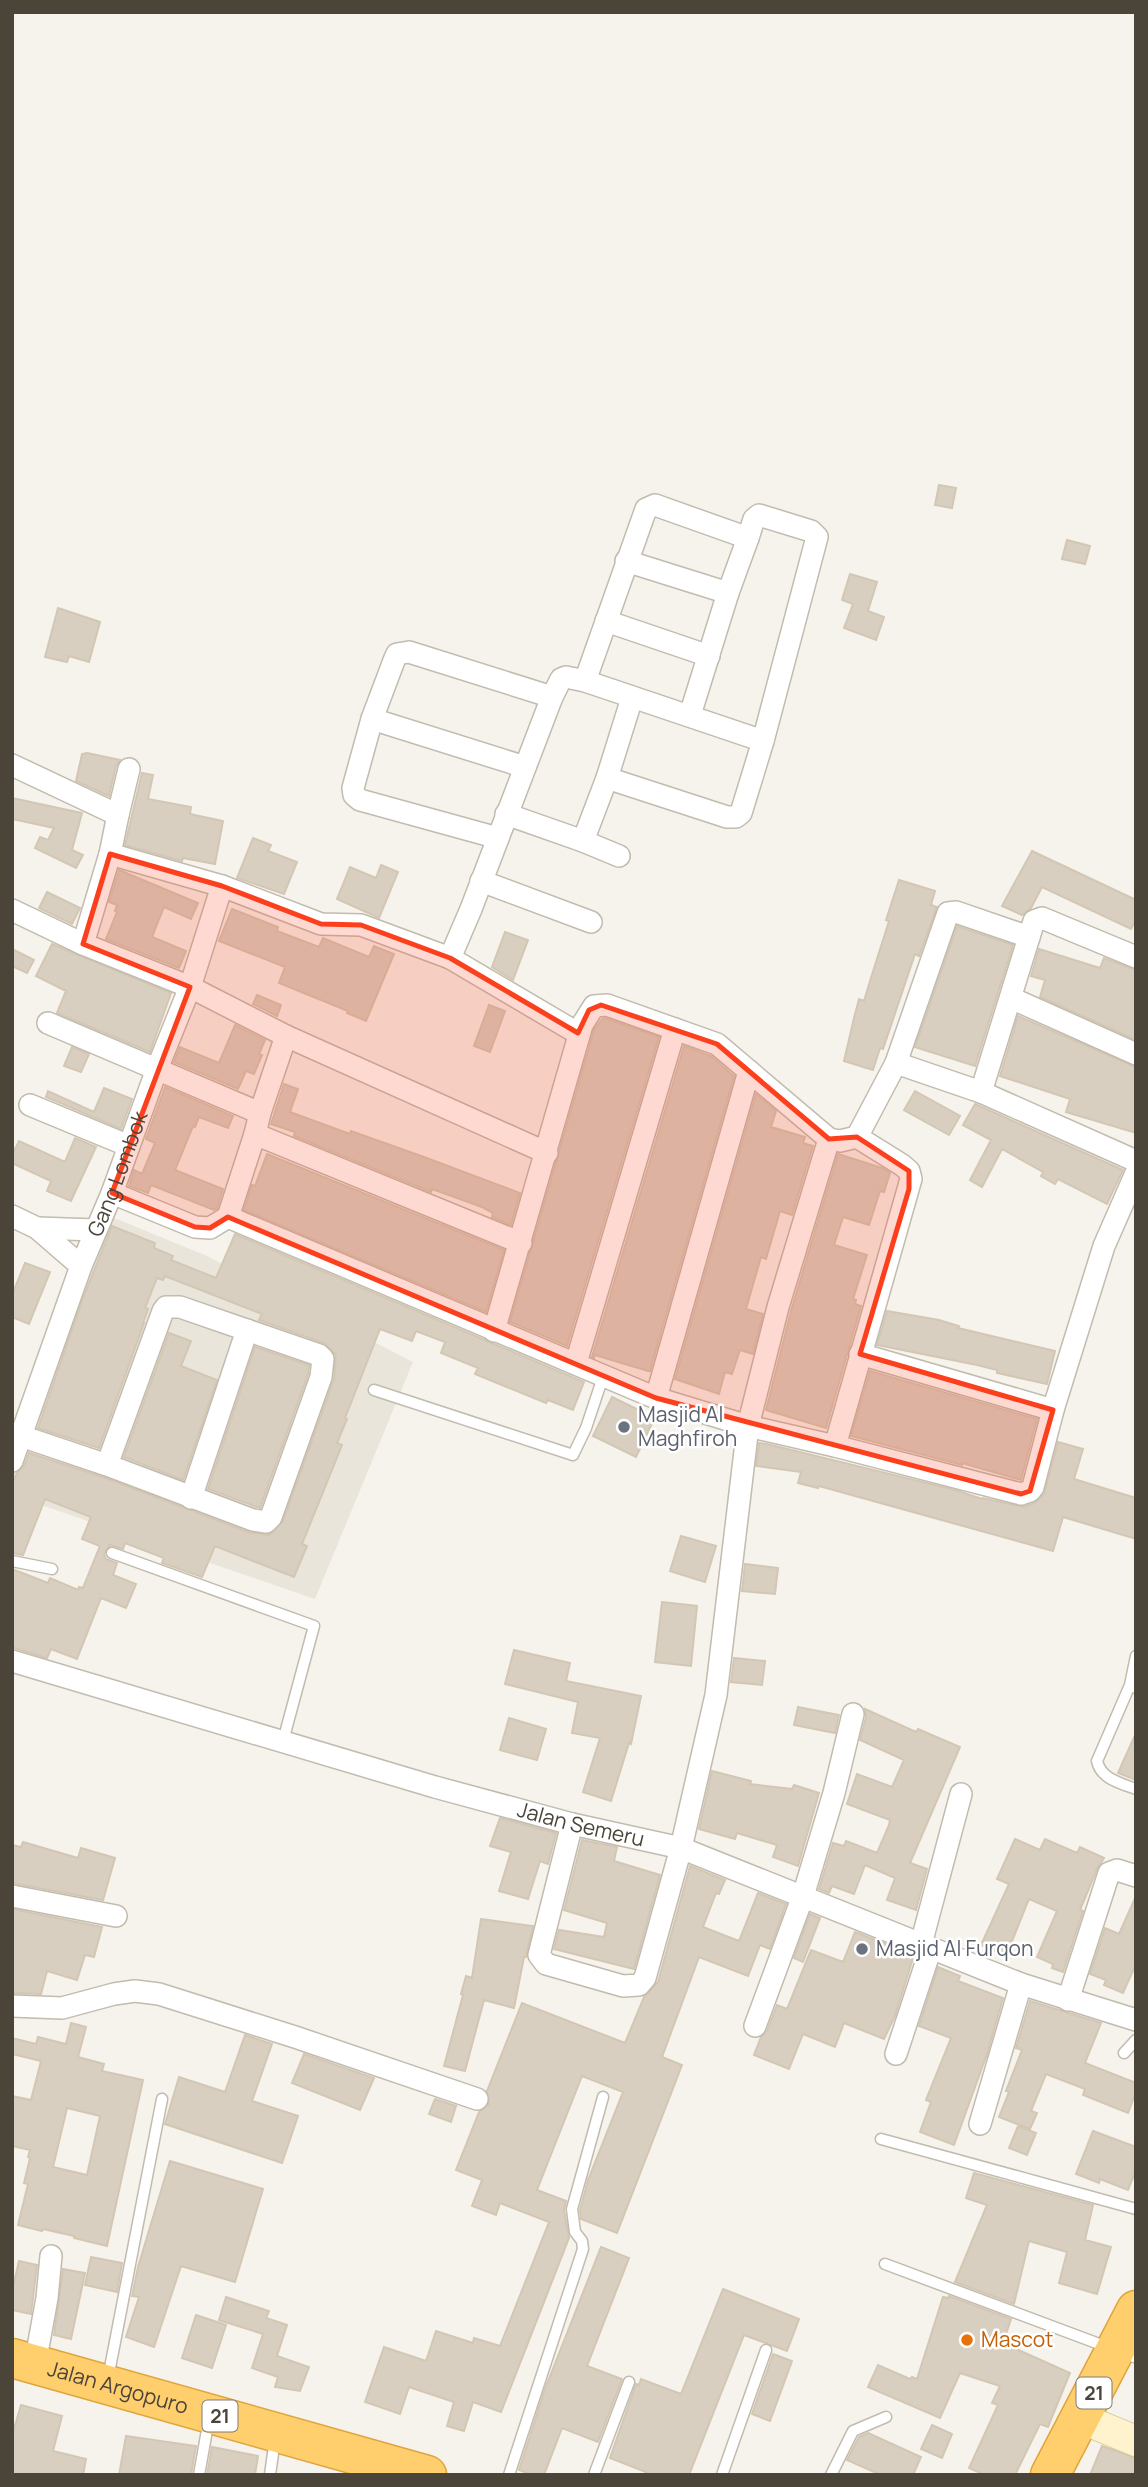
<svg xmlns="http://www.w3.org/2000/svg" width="1148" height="2487" font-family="Manrope,sans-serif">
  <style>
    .residential { fill: #eae5da }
    .building { fill: #d8cfc1; stroke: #d3c7b4; stroke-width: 2; fill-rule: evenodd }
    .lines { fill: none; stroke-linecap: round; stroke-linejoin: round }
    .lane-casing { stroke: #c2bbae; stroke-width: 13 }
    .street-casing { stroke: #c2bbae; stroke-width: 24 }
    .secondary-casing { stroke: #d6c79b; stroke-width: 32 }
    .highway-casing { stroke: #e0a43c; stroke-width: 41 }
    .lane { stroke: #fff; stroke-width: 10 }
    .street { stroke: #fff; stroke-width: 21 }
    .secondary { stroke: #fff3cd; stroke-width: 30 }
    .highway { stroke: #ffcf6e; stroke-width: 38 }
    .marked { fill: #fc3f1d; fill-opacity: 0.2; stroke: #fc3f1d; stroke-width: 5; stroke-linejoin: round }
    .worship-dot { fill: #6b7280; stroke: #fff; stroke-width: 2.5 }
    .food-dot { fill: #e8710a; stroke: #fff; stroke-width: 2.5 }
    .labels { text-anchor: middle; stroke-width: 5; stroke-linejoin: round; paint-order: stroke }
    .shield { fill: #fff; stroke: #817c74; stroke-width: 2 }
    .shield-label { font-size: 19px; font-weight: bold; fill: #4b4439 }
    .street-label { font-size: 21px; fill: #4b4439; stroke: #fff }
    .worship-label { font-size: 21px; fill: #5b616d; stroke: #fff; text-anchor: start }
    .food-label { font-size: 21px; fill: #c56008; stroke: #fff; text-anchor: start }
  </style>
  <rect width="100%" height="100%" fill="#f6f3ec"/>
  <path class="residential" d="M107,1215L207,1256L413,1362L315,1599L12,1495V1466Z"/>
  <path class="building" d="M939,485L956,488L952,508L935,505Z
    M1067,540L1090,546L1085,564L1062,559Z
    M850,574L877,582L868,611L884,617L876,640L844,628L853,604L842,600Z
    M58,608L100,622L89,662L69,656L67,662L45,657Z
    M87,753L120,760L116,766L109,796L76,781L82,754Z
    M142,773L153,775L148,799L191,807L190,814L223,821L215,864L183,858L182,861L125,845Z
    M12,798L82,813L72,850L83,855L76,868L35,848L40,837L48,840L54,828L12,819Z
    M253,838L271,845L268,851L297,862L284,894L237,878Z
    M1032,851L1136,900V919L1131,929L1042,887L1031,908L1022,915L1002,906Z
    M381,865L398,872L379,918L337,899L350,867L376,878Z
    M119,870L198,903L191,919L164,907L152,937L186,951L179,968L106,939L117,912L115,911L117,905L109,902Z
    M899,880L935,891L931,905L937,907L919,956L915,954L883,1049L880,1048L873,1070L844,1061L854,1018L859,999L864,1001L870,981L889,921L886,920Z
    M47,892L80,908L72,924L39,908Z
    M232,909L278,927L277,931L319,947L323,938L369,957L374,946L394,954L366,1021L347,1013L348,1011L279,983L285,967L219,941Z
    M957,926L1013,945L975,1066L915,1047Z
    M505,932L528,940L513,980L492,967Z
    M52,944L171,993L150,1052L57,1013L66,991L36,976Z
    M12,949L34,960L27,973L12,966Z
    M1039,949L1100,968L1104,958L1136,970V1040L1040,997L1045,980L1031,976Z
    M257,995L281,1005L277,1016L253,1004Z
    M489,1005L505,1011L490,1052L474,1046Z
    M1018,1016L1136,1067V1133L1066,1112L1070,1099L1000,1076Z
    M605,1018L659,1037L567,1346L510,1322L594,1030L602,1019Z
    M235,1025L265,1040L259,1054L262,1055L254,1074L246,1071L238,1089L174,1062L180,1047L219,1063Z
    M684,1046L711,1056L734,1076L650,1371H648L595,1355L594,1358L592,1357Z
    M72,1047L89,1054L81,1072L64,1066Z
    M284,1084L298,1089L290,1112L350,1134L351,1131L424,1157L520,1193L511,1225L492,1217L493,1213L482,1207L432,1189L431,1192L294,1136L295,1132L271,1124Z
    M165,1087L233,1116L228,1128L199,1117L195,1127L193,1126L175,1170L223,1189L217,1208L214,1210L151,1185L148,1193L129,1186L134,1170L142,1174L155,1143L146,1139Z
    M104,1088L132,1099L121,1129L46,1097L48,1091L94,1112Z
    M915,1091L960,1116L949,1135L904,1110Z
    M756,1094L776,1111L771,1127L805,1137L803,1143L813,1146L792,1215L780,1211L766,1259L761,1257L746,1309L763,1314L753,1354L740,1350L732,1374L725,1372L719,1394L675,1379Z
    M975,1104L1123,1170L1107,1204L1058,1179L1055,1184L1041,1176L1043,1172L1002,1149L982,1187L970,1180L991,1140L963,1125Z
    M75,1138L96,1147L71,1201L47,1191L51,1181L12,1163V1155L19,1141L65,1162Z
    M267,1154L504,1250L486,1312L244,1210L252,1185L255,1186Z
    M838,1154L882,1168L890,1173L884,1192L880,1191L869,1225L843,1217L834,1245L867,1255L853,1299L856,1300L855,1304L861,1306L826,1428L766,1410L791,1311Z
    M112,1226L155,1243L154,1248L173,1256L171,1260L216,1278L235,1234L584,1382L573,1410L548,1400L546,1403L475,1374L478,1368L441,1353L445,1342L416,1331L412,1341L380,1329L345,1418L347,1419L337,1443L342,1445L302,1544L307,1546L294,1577L215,1546L202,1577L162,1563L164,1558L125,1543L123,1549L110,1545L104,1554L106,1559L117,1563L113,1575L136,1584L126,1608L101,1598L77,1659L51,1649L47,1658L21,1650L12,1647V1569L48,1583L50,1578L78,1590L79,1587L83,1588L100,1546L82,1539L91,1517L45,1499L23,1555L12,1553V1484L17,1473L24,1466L29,1453L103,1477L248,1532L269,1535L283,1521L334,1379L336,1355L324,1343L259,1320L262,1314L165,1276L163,1280L157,1278L145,1308L148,1309L143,1323H144L99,1448L38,1428L83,1298Z
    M25,1263L50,1272L29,1324L12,1317V1295Z
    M887,1311L939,1320L959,1326L958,1328L1055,1351L1047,1384L997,1373V1370L977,1365L877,1345Z
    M169,1333L191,1341L181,1366L217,1380L183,1480L124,1457Z
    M255,1347L309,1365L308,1374L260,1508L208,1489Z
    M870,1371L1037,1419L1021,1480L962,1463V1465L851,1436Z
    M612,1397L655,1418L636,1457L593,1436Z
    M1058,1442L1083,1449L1074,1479L1136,1498V1539L1063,1517L1053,1551L819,1486L818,1488L798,1483L801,1472L756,1466L759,1443L767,1444L955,1490L982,1499L983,1498L1024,1507L1035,1503L1044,1494Z
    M681,1536L716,1546L705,1582L670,1571Z
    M745,1564L778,1568L775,1594L742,1591Z
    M662,1602L697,1606L691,1666L655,1662Z
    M514,1650L570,1663L566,1681L641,1696L631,1744L629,1743L611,1801L583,1792L600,1738L572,1733L578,1702L505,1684Z
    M734,1658L765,1661L762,1685L731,1682Z
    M798,1707L839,1715L835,1733L794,1725Z
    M865,1709L916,1732L918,1729L960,1747L910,1863L927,1869L916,1910L887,1900L895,1878L865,1865L854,1894L832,1886L829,1893L819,1889L833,1843L844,1846L846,1841L877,1853L889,1825L890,1820L847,1804L857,1774L892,1787L904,1760L860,1740L866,1717Z
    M509,1718L546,1729L537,1760L500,1750Z
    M1136,1733V1780L1118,1773Z
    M712,1771L751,1781L750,1784L792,1789L794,1785L819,1793L798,1866L773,1857L777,1845L737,1833L735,1839L699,1829Z
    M500,1818L556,1833L548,1864L540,1861L528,1899L499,1891L511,1852L490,1846Z
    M1015,1839L1040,1850L1045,1839L1077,1853L1080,1847L1104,1858L1097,1869L1080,1910L1083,1911L1063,1972L1052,1968L1053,1964L1037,1957L1057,1911L1029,1899L1006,1956L981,1945L1009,1884L997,1879Z
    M582,1840L617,1847L614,1861L660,1875L634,1969L554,1949L559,1930L604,1937L607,1923L564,1910Z
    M23,1842L78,1858L81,1848L115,1858L103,1900L12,1883V1845L21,1847Z
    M690,1866L725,1880L719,1894L716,1893L703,1927L739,1941L758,1893L786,1904L770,1949L760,1945L748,1976L699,1957L662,2057L682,2065L617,2233L581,2219L580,2210L588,2180L623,2092L582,2076L537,2190L566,2201L564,2210L569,2238L501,2412L473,2402L464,2431L447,2426L454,2402L409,2387L400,2414L365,2402L384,2347L426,2361L436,2331L473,2343L474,2338L500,2346L549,2222L500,2203L496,2215L472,2206L482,2180L456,2170L479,2112L489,2104L487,2091L522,2003L625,2043L644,1997L658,1982Z
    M1136,1896V1964L1123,1993L1104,1985L1106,1980L1090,1974L1105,1928L1119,1934Z
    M12,1909L102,1927L94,1957L85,1955L77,1980L47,1971L41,1994L12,1993Z
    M810,1914L820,1918L803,1962L794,1958Z
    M481,1919L533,1926L526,1957H524L514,2008L484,2000L465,2071L444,2066L463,1995L461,1994L466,1976L472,1978Z
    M855,1932L914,1955L895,2016L884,2039L844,2023L835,2047L803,2034L789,2069L754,2055L761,2037L767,2031L777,2005L787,2009L811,1950L843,1962Z
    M938,1967L960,1976L958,1981L1003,1998L987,2054L954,2145L920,2132L931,2102L926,2100L951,2038L919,2026Z
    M1030,2001L1101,2023L1085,2063L1136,2083V2092L1128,2113L1083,2095L1085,2089L1046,2074L1031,2111L1037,2113L1030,2129L999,2117L1009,2092L1006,2091L1022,2050L1016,2048Z
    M71,2023L86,2027L78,2057L104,2064L102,2071L143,2080L107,2246L74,2238V2236L43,2229L42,2231L18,2225L28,2184L24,2183L30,2158L28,2157L30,2150L12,2146V2096L31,2100L41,2061L12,2054V2038L36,2044L38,2037L66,2044ZM67,2108L100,2116L87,2175L53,2167Z
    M245,2035L272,2044L252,2101L298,2116L282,2163L165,2124L179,2077L225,2092Z
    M304,2054L374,2078L360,2110L292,2083Z
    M435,2099L456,2106L451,2122L429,2114Z
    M1018,2126L1036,2133L1027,2155L1009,2148Z
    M1093,2131L1136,2147V2170L1128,2190L1100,2179L1099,2183L1076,2174Z
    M170,2161L263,2189L235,2282L181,2266L154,2347L126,2337L139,2297L132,2296L138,2267Z
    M974,2173L1093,2205L1085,2240L1111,2247L1097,2294L1059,2283L1067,2252L1029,2241L1014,2304L955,2282L987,2205L966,2198Z
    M601,2247L629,2258L587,2366L622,2379L598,2442L562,2428L544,2475H532L519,2470L545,2389Z
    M91,2257L122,2263L117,2292L85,2285Z
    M19,2261L37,2265L31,2314L12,2310V2291Z
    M63,2269L85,2273L71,2339L54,2335Z
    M723,2289L799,2319L787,2351L744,2335L689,2475H653L610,2458L636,2384L639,2385L641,2379L681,2394Z
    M949,2296L1011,2319L1003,2343L1070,2373L1048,2427L1040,2424L1015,2475H985L969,2468L998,2405L992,2403L1000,2386L960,2373L940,2418L868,2387L878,2365L910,2379L912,2377L917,2379L943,2297L948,2298Z
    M226,2297L269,2311L266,2318L287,2325L277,2356L309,2367L300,2391L275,2387L278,2377L252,2368L263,2334L219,2320Z
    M196,2315L226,2325L212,2368L182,2358Z
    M773,2354L792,2361L770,2421L752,2414Z
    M21,2405L62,2416L53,2451L86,2459L83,2475H12V2436Z
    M932,2425L952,2434L942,2458L921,2449Z
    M868,2433L921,2457L913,2475H881L847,2460L859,2437Z
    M126,2436L196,2446L191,2475H119Z
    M1102,2446L1136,2458V2475H1090Z
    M212,2447L258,2456L255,2475H207Z"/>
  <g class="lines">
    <g class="lane-casing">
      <path id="lane" d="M374,1390L573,1455L586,1428L603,1377
        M112,1553L314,1626L283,1741
        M12,1561L52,1569
        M1130,1685L1136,1656
        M1136,1688L1130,1685L1097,1761C1101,1779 1120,1783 1136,1789
        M1124,2053L1136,2040
        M881,2139L1136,2209
        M885,2264L1134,2357
        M108,2378L162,2099
        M199,2475L209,2419
        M270,2475L275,2439
        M509,2475L583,2249L582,2241L575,2232L572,2209L603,2097
        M594,2475L629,2382
        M722,2475L766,2350
        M831,2475L853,2431L886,2417"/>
    </g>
    <g class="street-casing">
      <g id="street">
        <path d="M626,561L728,593L690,715"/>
        <path d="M728,593L748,538"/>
        <path d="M606,621L709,656"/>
        <path d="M372,719L525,767"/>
        <path d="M12,765L118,815L110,854L83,944"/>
        <path d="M607,778L727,817H736L741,813L763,741"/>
        <path d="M506,814L583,841L607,778L632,698"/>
        <path d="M118,815L129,769"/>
        <path d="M498,838L360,800L354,795L353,788L372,719L395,658L397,654L409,652L552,697"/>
        <path d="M583,841L619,856"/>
        <path d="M110,854L222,886L321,924L361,925L450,958L579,1034"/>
        <path d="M481,881L591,922"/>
        <path d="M12,910L83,944L190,987L286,1036L260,1113L255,1134"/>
        <path d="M450,958L471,909L552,697L561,679L566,677L585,681L763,741L817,537L811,531L759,515L754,519L748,538L655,505L646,509L585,681"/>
        <path d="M1011,998L1136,1054"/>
        <path d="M48,1023L260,1113"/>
        <path d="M286,1036L547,1153"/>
        <path d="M896,1063L981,1092L1136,1161"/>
        <path d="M981,1092L1034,921L1042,918L1136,957"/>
        <path d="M30,1105L129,1146"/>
        <path d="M112,1193L195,1227L210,1228L228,1217L656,1398L748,1426L835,1446L1021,1494L1030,1491L1033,1487L1053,1410L1104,1246L1136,1173"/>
        <path d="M12,1216L37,1228L81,1266"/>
        <path d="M228,1217L255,1134L521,1243"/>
        <path d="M37,1228L96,1230"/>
        <path d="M494,1331L582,1025L594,1006L607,1005L717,1044L829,1139"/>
        <path d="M860,1354L1053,1410"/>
        <path d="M576,1363L675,1029"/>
        <path d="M656,1398L749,1071"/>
        <path d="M12,1433L107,1465L253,1520L266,1522L271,1517L321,1377L323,1359L319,1355L180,1307H166L163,1311L107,1465"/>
        <path d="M835,1446L911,1179L909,1171L902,1165L857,1137"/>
        <path id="s1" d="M12,1461L81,1266L112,1193L157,1069L190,987L222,886"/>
        <path d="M191,1498L247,1330"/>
        <path id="s2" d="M12,1661L435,1787L572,1824L681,1848L1021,1984L1136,2020"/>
        <path d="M572,1824L539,1955L546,1964L623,1986L639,1985L645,1978L681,1848L716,1695L748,1426L778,1307L829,1139L840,1141L857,1137L896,1063L948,913L956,912L1029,937"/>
        <path d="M12,1896L116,1916"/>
        <path d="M921,1944L961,1794"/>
        <path d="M1068,2000L1109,1873L1117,1870L1136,1876"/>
        <path d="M12,2006L62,2008L114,1994L135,1991L159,1994L295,2037L477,2099"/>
        <path d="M755,2026L803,1896L834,1793L853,1714"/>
        <path d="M896,2054L931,1948"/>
        <path d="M980,2124L1021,1984"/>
        <path d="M35,2364L47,2298L51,2256"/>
      </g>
    </g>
    <g class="secondary-casing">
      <path id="secondary" d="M1080,2418L1136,2441"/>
    </g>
    <g class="highway-casing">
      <g id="highway">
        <path id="s3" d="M12,2358L427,2475"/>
        <path d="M1050,2475L1136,2310"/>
      </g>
    </g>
    <use href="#lane" class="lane"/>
    <use href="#street" class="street"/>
    <use href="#secondary" class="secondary"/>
    <use href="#highway" class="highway"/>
  </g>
  <path class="marked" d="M110,854L222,886L321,924L361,925L450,958L578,1033L589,1010L601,1005L717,1044L829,1139L857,1137L909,1171V1189L860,1354L1053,1410L1030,1491L1021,1494L656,1398L228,1217L210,1228L195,1227L112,1193L190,987L83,944Z"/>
  <g class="worship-dot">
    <circle cx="624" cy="1427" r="7"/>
    <circle cx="862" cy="1949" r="7"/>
  </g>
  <circle class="food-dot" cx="967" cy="2340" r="7"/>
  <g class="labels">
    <g class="shield">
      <rect x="1076.5" y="2377.5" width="35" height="31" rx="5"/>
      <rect x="202.5" y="2400.5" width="35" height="31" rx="5"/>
    </g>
    <g class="shield-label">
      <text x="1094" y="2400">21</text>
      <text x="220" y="2423">21</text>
    </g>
    <g class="street-label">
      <text dy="7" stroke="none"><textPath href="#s1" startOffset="306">Gang Lombok</textPath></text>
      <text dy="7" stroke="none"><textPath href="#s2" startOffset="592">Jalan Semeru</textPath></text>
      <text dy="7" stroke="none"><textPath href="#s3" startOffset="110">Jalan Argopuro</textPath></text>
    </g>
    <g class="worship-label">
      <text x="638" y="1422">Masjid Al<tspan x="638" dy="24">Maghfiroh</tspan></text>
      <text x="876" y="1956">Masjid Al Furqon</text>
    </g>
    <g class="food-label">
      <text x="981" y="2347">Mascot</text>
    </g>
  </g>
  <rect width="1148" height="2487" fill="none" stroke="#4b4439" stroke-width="28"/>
</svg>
